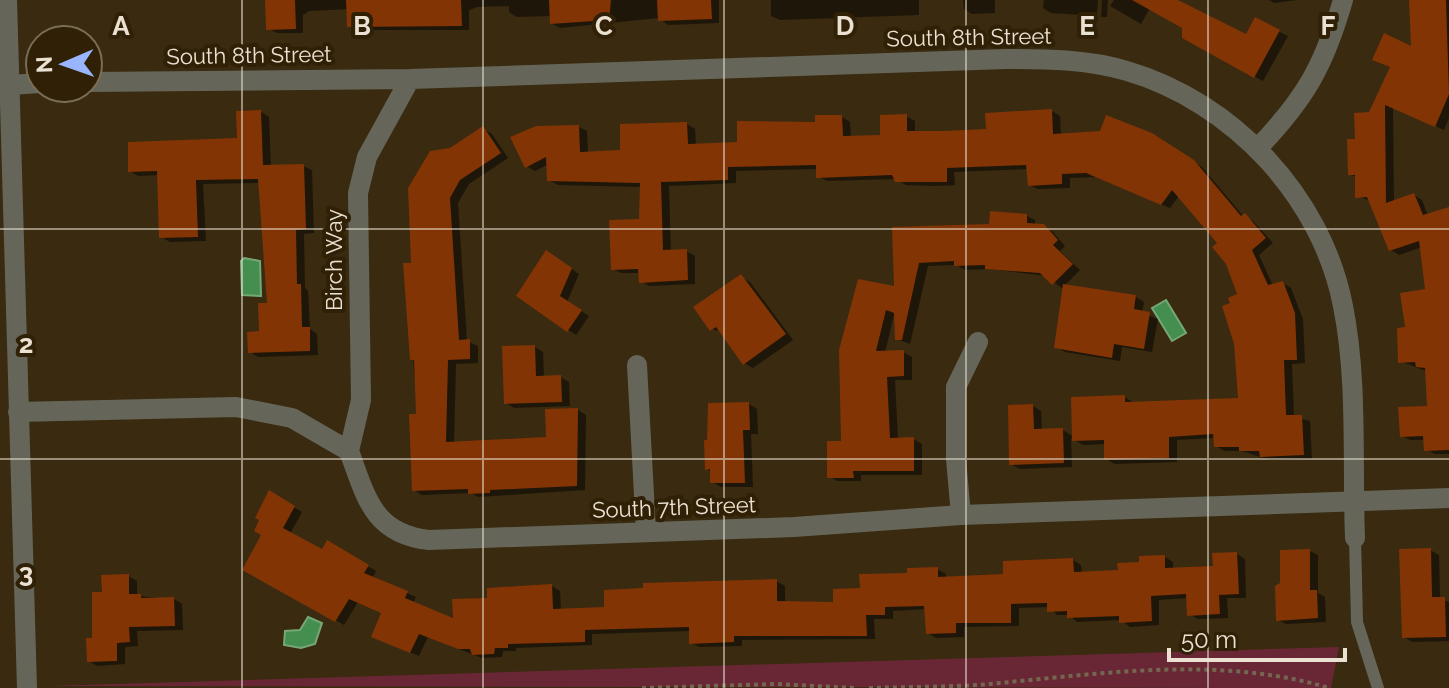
<svg xmlns="http://www.w3.org/2000/svg" width="1449" height="688" font-family="Raleway,sans-serif">
  <style>
    .green { fill: #692735 }
    .water { fill: #448f4f; stroke: #76a876; stroke-width: 2 }
    .shadow { fill: #0007 }
    .building { fill: #833405 }
    .lines { fill: none; stroke-linecap: round; stroke-linejoin: round }
    .path { stroke: #746650; stroke-width: 4; stroke-dasharray: 4 4; stroke-linecap: butt }
    .lane { stroke: #656659; stroke-width: 12 }
    .street { stroke: #656659; stroke-width: 20 }
    .grid { fill: none; stroke: #ebe1d2; stroke-width: 2; stroke-opacity: 0.55 }
    .labels { text-anchor: middle; stroke-width: 8; stroke-linejoin: round; paint-order: stroke }
    .street-label { font-size: 22px; fill: #ebe1d2; stroke: #2f2006 }
    .grid-label { font-size: 26px; text-anchor: middle; font-weight: bold; fill: #ebe1d2; stroke: #2f2006; stroke-width: 8; stroke-linejoin: round; paint-order: stroke }
  </style>
  <rect width="100%" height="100%" fill="#392a10"/>
  <path class="green" d="M1339,647L1331,688L47,686Z"/>
  <path class="water" d="M244,258L260,261L261,296L242,295L241,261Z
    M1166,300L1186,333L1172,341L1152,308Z
    M308,617L322,623L315,644L301,648L284,645L285,631L300,630Z"/>
  <path class="shadow" d="M267,0H719V23L668,25L659,18L560,28L551,23V16L517,17L509,12V6L477,7L469,10V30H358L349,25V9L309,11L303,15V33H277L268,28Z
    M771,0H919V15L780,20L771,16Z
    M963,0H995V13L972,14L964,9Z
    M1044,0H1098L1097,16L1051,13L1043,8Z
    M1102,0H1108L1107,17H1101Z
    M1114,0H1174L1247,37L1256,20L1288,36L1263,81L1184,38L1185,27L1150,8L1141,24L1110,6Z
    M1269,0H1297L1274,3Z
    M1411,0H1449V118L1444,130L1393,107L1394,202L1414,195L1422,200L1428,216L1449,209V461V454H1435L1426,449L1425,440H1410L1402,436L1429,408L1426,371L1400,361L1408,329L1428,291L1422,247L1399,255L1391,250L1371,201L1357,196V178L1350,174L1357,141L1413,49Z
    M1052,111L1060,116L1061,136L1161,140L1202,167L1244,217L1253,221L1273,243L1259,255L1273,286L1283,283L1291,288L1303,319L1305,363L1292,364L1294,417L1310,421L1312,459L1270,460L1242,451H1224L1216,446L1215,438L1177,440V462L1115,464L1106,459V444L1083,445L1071,438L1072,467L1020,469L1011,464L1033,406L1041,411L1042,431L1063,430L1074,437L1124,397L1133,402L1240,400L1233,304L1239,296L1219,243L1179,196L1170,208L1096,177L1070,178V188L1038,189L1029,185V169L954,172L955,185L935,186L906,185L896,179L827,181L818,176V169L736,171V183L669,186L671,252L686,251L695,256V284L649,286L641,281L640,273H621L613,269L641,221L642,187L558,185L549,180V164L535,171L526,166L579,127L587,131L588,153L622,152L687,124L695,129L696,146L739,144L842,117L850,122L851,138L882,137L906,116L915,121V133L988,131Z
    M261,112L269,117L271,167L303,166L312,170L314,233L304,234L305,288L308,291L310,329L317,334L318,355L258,357L250,352L261,333L270,304L261,183L203,184L206,241L170,242L161,237L159,175L138,176L130,171L239,140Z
    M483,129L492,134L508,158L469,184L458,203L467,341L478,346V363L456,364L454,444L548,439L578,410L586,415L585,490L478,497L471,493L422,495L414,490L418,416L405,265H413L450,150Z
    M1027,216L1035,220V226L1052,231L1065,246L1060,251L1080,270L1062,288L1046,276L989,269L965,270L957,265L928,266L910,344L897,339L895,310L885,353L903,352L912,357V380H895L898,440L913,439L922,444V475H861V481H837L829,476L843,443L841,350L896,288L894,229L991,226Z
    M555,258L579,274L567,302L589,316L576,335L519,296Z
    M741,277L750,282L793,340L753,368L744,363L722,332L712,329Z
    M1065,286L1136,297L1144,302L1142,313L1158,319L1152,352L1122,347L1120,361L1065,352L1056,347Z
    M535,347L543,352L544,378L560,377L569,382L570,406L514,408L506,403Z
    M749,404L757,409L758,434H751L753,487H721L712,482V472L707,469L709,442Z
    M270,493L302,512L290,534L323,552L328,543L376,571L372,579L407,593L416,597L413,603L455,621L489,599L552,586L560,591L561,611L606,609L776,581L785,586V603L835,604L862,590L937,569L946,574V579L1005,576L1073,560L1081,565L1082,574L1120,571L1165,557L1173,562V570L1215,568L1237,554L1245,559L1246,598H1227L1228,618L1198,619L1189,614V598L1159,600V625L1130,627L1121,620L1077,622L1069,615H1057L1049,607L1019,608V626L964,627V637L936,638L928,633L927,609L893,611V619H874L875,639L742,640V646L700,647L691,643V631L592,634V645L516,648V651H503L502,657L482,658L428,637L419,656L382,641L383,613L358,602L344,625L245,569L264,534Z
    M1430,550L1439,555L1440,599L1449,602V641L1412,642L1404,637Z
    M1310,551L1318,555V593L1325,597L1326,622L1286,624L1278,620Z
    M128,576L137,581V596L174,599L182,604L183,630L137,631L138,646L125,647V664L97,666L89,661L104,594Z"/>
  <path class="building" d="M265,0H295L296,29L266,30Z
    M346,0H461L462,26L347,27Z
    M549,0H611L609,20L550,24Z
    M657,0H711L712,19L658,21Z
    M1132,0H1178L1246,34L1255,17L1280,30L1254,78L1182,38V28Z
    M1409,0H1446L1449,94L1435,127L1385,105L1386,203L1414,193L1423,215L1449,207V450L1424,451L1423,436L1400,437L1398,407L1427,406L1425,368L1416,367L1415,362L1398,363L1397,328L1405,327L1400,293L1425,289L1419,241L1389,251L1367,197L1355,198V175H1348L1347,139H1355L1354,113L1369,112L1390,67L1372,60L1384,33L1411,46Z
    M1052,109L1053,134L1100,131L1106,115L1152,133L1194,160L1241,216L1245,213L1266,238L1252,250L1268,285L1283,281L1295,313L1297,360H1284L1286,415H1302L1304,455L1260,457L1259,451H1239V447H1214L1213,434L1169,437V458L1104,460V440L1072,441L1071,397L1125,395V402L1238,398L1234,344L1222,306L1230,303L1228,298L1237,294L1226,264L1212,247L1217,243L1172,190L1161,205L1086,173L1062,174V184L1028,186L1026,165L947,168V182H895L892,175L816,178V165L728,167V180L661,182L663,250L687,249L688,280L639,283L638,269L611,270L609,220L639,219L640,183L547,181L546,157L525,168L510,137L536,126L579,125L580,152L620,150V124L687,122L688,144L737,142V121L815,122V115H842L843,136L880,135V115L907,114V131H945L986,129L985,113Z
    M261,110L263,165L304,164L306,229L296,230L297,284H301L302,327H310V351L248,353L247,332L259,331L258,303H267L258,179L196,180L198,237L159,238L157,171L128,172V142L237,138L236,111Z
    M483,126L501,153L460,180L450,198L459,340L470,339V359L448,360L446,442L546,437L545,409L578,408L577,486L490,490V493L468,494V489L412,491L409,414H416L414,360H410L403,263H411L408,188L430,151L450,148Z
    M990,211L1027,214V223L1044,224L1058,240L1053,245L1073,264L1052,285L1040,273L985,269V265L954,266V261L919,263L902,340H895L894,313L886,310L876,351L904,350V376L887,377L890,438L914,437V471H853L854,478H827V441H841L839,350L858,279L894,286L892,227L989,224Z
    M546,250L572,268L560,296L582,310L567,332L516,296Z
    M741,274L786,334L743,365L716,327L710,331L693,307Z
    M1063,284L1136,295L1134,309L1150,312L1144,349L1114,344L1112,358L1054,348Z
    M535,345L536,376L561,375L562,402L504,404L502,346Z
    M749,402L750,430H743L745,483H710V469L705,470L704,440H707L708,403Z
    M1033,404L1034,429L1063,428L1064,463L1009,465L1008,405Z
    M269,490L295,506L283,528L322,549L327,540L369,565L364,573L408,591L405,598L453,618L452,599L487,598V588L552,584L553,609L604,607V590L643,588V583L777,579V601L833,602V589L860,588L859,574L907,573V568L938,567V577L1003,574V561L1073,558L1074,572L1118,570L1117,563L1139,562V556L1165,555V568L1213,566L1212,553L1237,552L1239,594L1219,595L1220,614L1187,616L1186,594L1151,596L1152,621L1119,623V616L1067,618V611L1047,612V603L1011,604V623H956V633L926,634L924,606L885,607V615H866L867,636H734V642L689,644V627L585,630V642L508,644V648H495L494,654L472,655L470,649H458L419,634L410,653L371,637L381,613L349,599L335,622L242,570L261,535L254,531L259,520L255,518Z
    M1431,548L1432,597H1445L1446,637L1402,638L1399,549Z
    M1310,549V590H1317L1318,618L1276,621L1275,586L1280,583V550Z
    M129,574V594H141V598L174,597L175,626L129,627L130,642L117,643V661L87,662L86,638H92V592H102L101,575Z"/>
  <g class="lines">
    <path class="path" d="M642,688L776,684L854,688
      M869,688C905,687 942,687 978,685C1093,675 1216,654 1329,688"/>
    <path class="lane" d="M1355,538L1357,622L1378,688"/>
    <path class="street" d="M7,0L27,688
      M88,82L410,79L1006,59C1046,59 1087,59 1127,71C1233,102 1322,197 1343,306C1358,381 1352,462 1355,538
      M10,85L40,83
      M1257,149C1305,99 1324,66 1343,0
      M637,365L646,532
      M18,412L236,407L292,418L349,451C366,497 373,534 429,540L794,527L961,515L1449,498
      M349,451L361,400L358,193L367,157L410,79
      M961,515L956,459V387L978,342"/>
  </g>
  <path class="grid" d="M242,0V688M483,0V688M724,0V688M966,0V688M1208,0V688M0,229H1449M0,459H1449"/>
  <g class="labels">
    <g class="street-label">
      <text transform="translate(969 37) rotate(-1)" y="8">South 8th Street</text>
      <text transform="translate(249 55) rotate(-1)" y="8">South 8th Street</text>
      <text transform="translate(334 260) rotate(-90)" y="8">Birch Way</text>
      <text transform="translate(674 507) rotate(-2)" y="8">South 7th Street</text>
    </g>
  </g>
  <g class="grid-label">
    <text x="121" y="35">A</text>
    <text x="362" y="35">B</text>
    <text x="604" y="35">C</text>
    <text x="845" y="35">D</text>
    <text x="1087" y="35">E</text>
    <text x="1328" y="35">F</text>
    <text x="26" y="353">2</text>
    <text x="26" y="582">3</text>
  </g>
  <g transform="translate(64 64) rotate(268)"><circle r="38" fill="#2f2006" stroke="#7a6d58" stroke-width="2"/>
  <path d="M0-6L14 30L0 20L-14 30Z" fill="#99b5fd"/>
  <text y="-12" font-size="22" font-weight="bold" text-anchor="middle" fill="#ebe1d2">N</text>
  </g>
  <path d="M1169 648v12h176v-12" fill="none" stroke="#ebe1d2" stroke-width="4"/>
  <text x="1181" y="648" font-size="24" fill="#ebe1d2" stroke="#2f2006" stroke-width="6" paint-order="stroke">50 m</text>
</svg>
